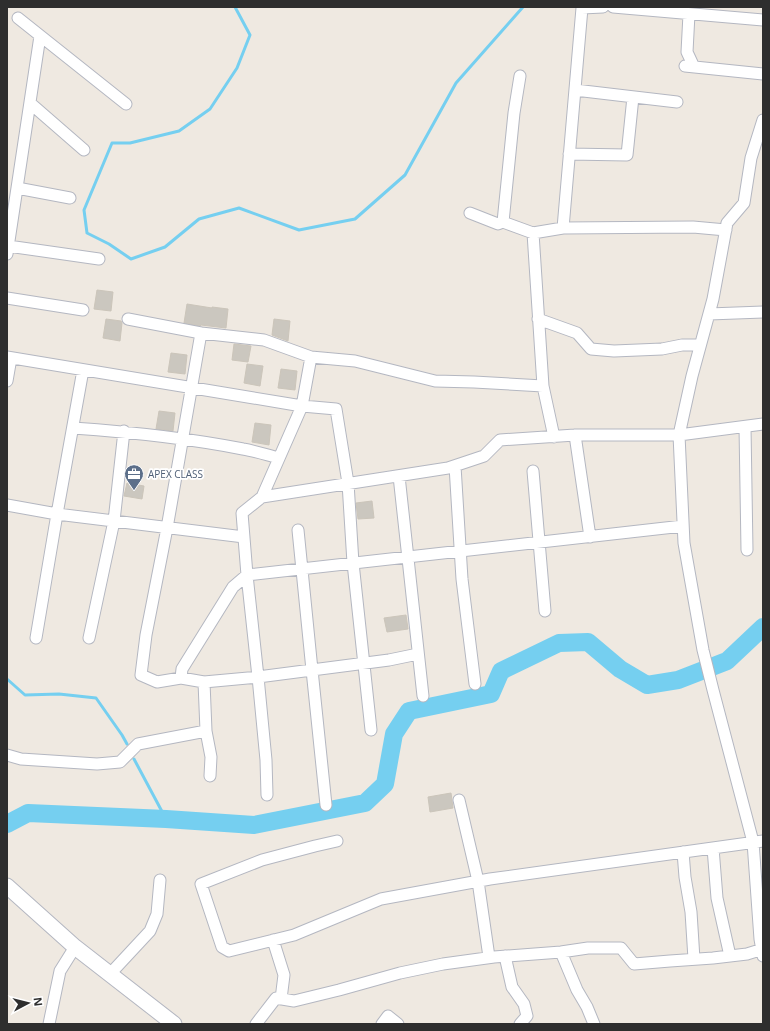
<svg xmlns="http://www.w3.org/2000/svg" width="770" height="1031" font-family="'Open Sans',sans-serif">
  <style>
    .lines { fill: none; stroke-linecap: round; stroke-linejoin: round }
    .stream { stroke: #75cff0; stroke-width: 3 }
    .river { stroke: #75cff0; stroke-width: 18 }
    .building { fill: #cbc7bf; stroke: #cbc5ba }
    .street-casing { stroke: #b4b7c1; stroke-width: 13 }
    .secondary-casing { stroke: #b4b7c1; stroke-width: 17 }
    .street { stroke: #fff; stroke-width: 11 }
    .secondary { stroke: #fff; stroke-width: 15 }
    .labels { text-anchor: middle; stroke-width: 3.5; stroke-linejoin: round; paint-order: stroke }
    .service-label { font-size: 10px; fill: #4e5e75; stroke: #fff; text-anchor: start }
  </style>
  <rect width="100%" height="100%" fill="#efe9e1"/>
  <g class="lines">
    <path class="stream" d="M235,7L250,35L237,68L210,109L179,131L130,143H112L84,210L87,233L109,244L131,259L165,247L199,219L239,208L299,230L355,219L405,175L456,83L523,7
      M7,679L25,695L59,694L96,698L122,735L127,744
      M134,759L166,819"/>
    <path class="river" d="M7,824L28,813L166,819L254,825L365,803L385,784L394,734L409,711L491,694L501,671L559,643L588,642L620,669L647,685L678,680L727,661L763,627"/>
  </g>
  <path class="building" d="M97,290L113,292L111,311L94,309Z
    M187,304L212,308V307L228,309L226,328L201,325L200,326L184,323Z
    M106,319L121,321L122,323L120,341L103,338Z
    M274,319L290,321L288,341L272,335Z
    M234,344L251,346L248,362L232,360Z
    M171,353L187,355L185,374L168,372Z
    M247,364L263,366L260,386L244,383Z
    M281,369L297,371L295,390L278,388Z
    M159,411L175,413L173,431L156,429Z
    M255,423L271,425L269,445L252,442Z
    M127,483L144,486L142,499L124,496Z
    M372,501L374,518L358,519L356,503Z
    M406,615L408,629L387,632L384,618Z
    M451,793L453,808L430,812L428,797Z"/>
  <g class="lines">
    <g class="street-casing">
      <path id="street" d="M603,7L582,8L563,228L693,227L726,230
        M613,7L763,20
        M689,14L687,52L694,67
        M18,18L126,104
        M685,66L763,74
        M575,90L677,102
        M30,103L84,150
        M763,120L751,158L744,203L727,223L713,299L692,376L679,435L684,543L703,650L713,690L753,842L760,939L763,956
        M569,154L627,155L633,97
        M17,188L70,198
        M470,213L498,224L503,222L533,233
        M503,222L514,113L520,76
        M8,246L99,259
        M7,254L40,36
        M7,298L83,310
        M709,314L763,312
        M128,319L201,333
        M538,319L577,333L591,349L614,351L662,349L682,345H700
        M7,357L302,406L262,497
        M311,357L302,406L336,409L348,483L353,563L371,730
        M83,370L57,514L244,537
        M7,381L11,358
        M745,427L747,550
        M73,428C130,432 187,438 243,449C255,451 267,455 279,458
        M575,435L590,537
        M554,437L543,386L533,233L563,228
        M455,466L462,579L475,684
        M533,471L545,611
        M399,476L423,696
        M7,505L57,514L36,638
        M298,530L312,670L326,805
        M89,638L114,521L124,431
        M418,654L389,660L258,677L247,575L242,513L262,497L448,468L484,456L500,440L575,435H679L763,424
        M181,678L182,669L233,587L247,575L683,526
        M204,682L206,731L211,757L210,776
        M7,755L21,759L97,764L120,762L138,744L206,731
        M267,795L266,760L258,677L204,682L181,678L157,682L141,675L146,635L167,528L201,333L264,340L311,357L355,361L435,381L474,382L543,386
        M459,800L478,881L489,957
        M337,841L315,846L262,860L201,884L222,947L229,951L294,935L381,899L490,879L763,841
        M713,848L717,898L730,956
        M683,852L685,877L691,912L694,959
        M273,940L284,975L281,999
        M561,952L577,990L587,1007L594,1024
        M505,956L512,987L524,1004L527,1016L520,1024
        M110,974L150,931L157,914L160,880
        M49,1024L60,971L75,947
        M256,1024L276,998L294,1001L339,990L400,973L443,964L494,957L561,952L588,948H621L634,964L670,961L713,958L747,954L763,949
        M382,1024L388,1016L398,1024"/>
    </g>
    <g class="secondary-casing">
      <path id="secondary" d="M7,886L75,947L174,1024"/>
    </g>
    <use href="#street" class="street"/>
    <use href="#secondary" class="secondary"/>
  </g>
  <defs>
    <g id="office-pin" transform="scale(1)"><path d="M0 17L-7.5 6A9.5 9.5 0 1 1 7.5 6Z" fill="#5c6f8a" stroke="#fff"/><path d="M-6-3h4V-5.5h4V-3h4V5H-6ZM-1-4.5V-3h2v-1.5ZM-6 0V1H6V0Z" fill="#fff"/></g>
  </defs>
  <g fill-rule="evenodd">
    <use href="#office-pin" x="134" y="474"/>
  </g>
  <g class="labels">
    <g class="service-label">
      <text x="148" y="478">APEX CLASS</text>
    </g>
  </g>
  <rect width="770" height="1031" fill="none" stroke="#2e2e2e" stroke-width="16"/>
  <g transform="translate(28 1003) rotate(83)" stroke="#ffffff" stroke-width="3" paint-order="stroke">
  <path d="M0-3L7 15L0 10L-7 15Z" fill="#2e2e2e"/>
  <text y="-6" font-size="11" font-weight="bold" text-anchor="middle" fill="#2e2e2e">N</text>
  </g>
</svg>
